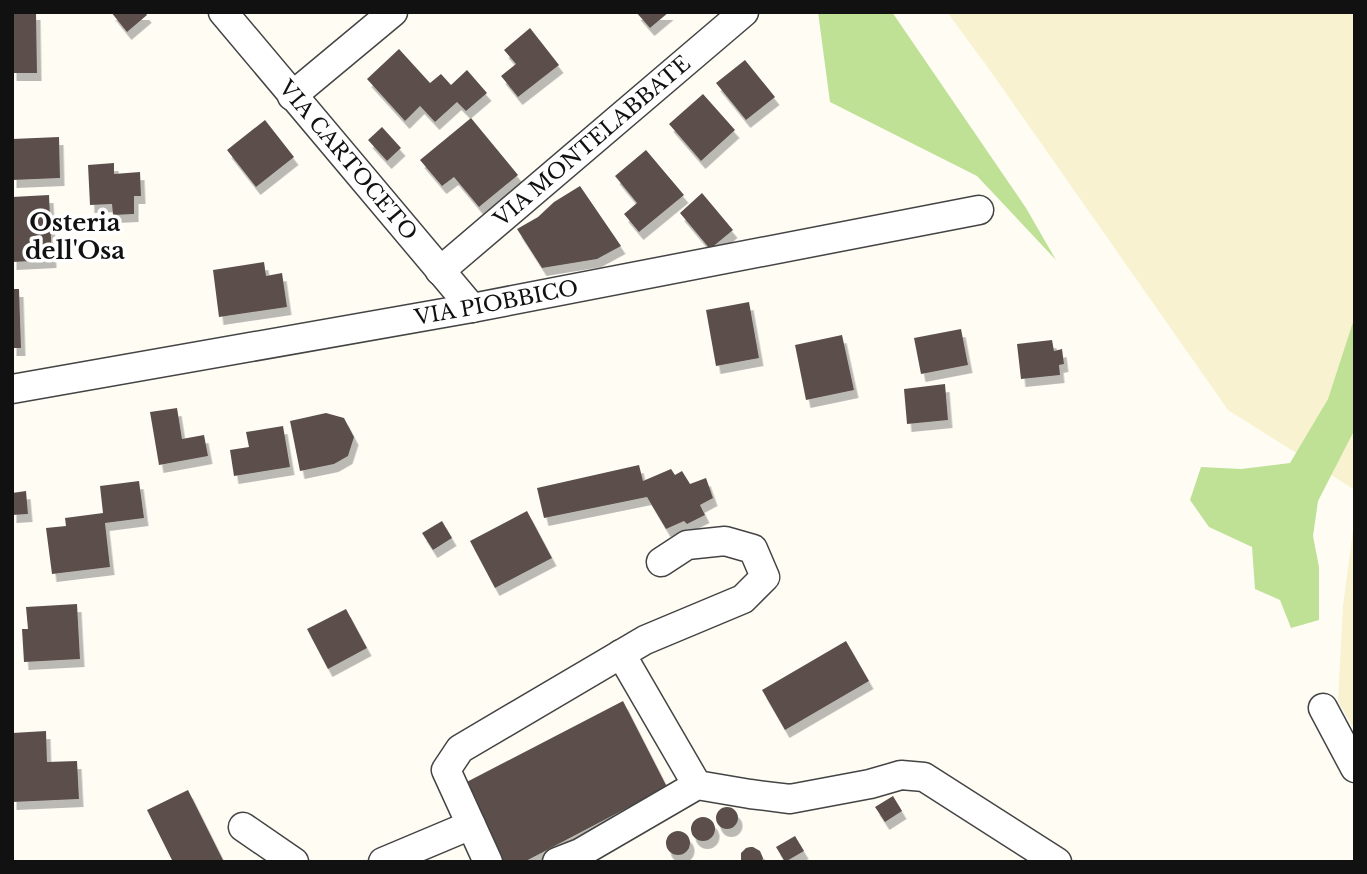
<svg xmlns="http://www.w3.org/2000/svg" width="1367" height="874" font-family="'Libre Baskerville',serif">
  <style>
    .farmland { fill: #f9f2d1 }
    .forest { fill: #bee196 }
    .building { fill: #5b504c; filter: url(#shadow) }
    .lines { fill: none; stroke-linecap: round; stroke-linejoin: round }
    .minor-casing { stroke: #444; stroke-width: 31 }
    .minor { stroke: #fff; stroke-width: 28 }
    .labels { text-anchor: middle; stroke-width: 7; stroke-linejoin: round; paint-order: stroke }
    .street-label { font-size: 21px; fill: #111; stroke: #fff }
    .quarter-label { font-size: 24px; font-weight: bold; fill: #111; stroke: #fff }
  </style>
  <defs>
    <filter id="shadow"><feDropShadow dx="4.5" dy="8" stdDeviation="0" flood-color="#0004"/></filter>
  </defs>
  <rect width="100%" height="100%" fill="#fffcf4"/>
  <path class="farmland" d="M947,12H1355V490L1228,410L989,69Z
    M1355,515V731L1338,701L1343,606Z"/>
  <path class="forest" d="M818,12H892L1026,208L1056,260L977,176L830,102Z
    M1355,316V429L1318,501L1313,536L1319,567V620L1291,628L1280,600L1255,589L1252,547L1209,527L1190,500L1201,467L1241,469L1290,463L1328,399Z"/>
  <path class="building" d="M12,12H36L37,73H12Z
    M111,12H145L147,15L127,32Z
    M636,12H669L650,28Z
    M530,28L559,65L518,97L501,76L516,64L504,50Z
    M399,49L430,83L441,74L451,85L467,70L487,93L466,111L457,102L435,122L420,106L405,121L367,79Z
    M745,60L775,97L746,120L716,83Z
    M703,94L735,130L701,161L669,124Z
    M471,118L518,175L479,207L454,177L442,186L420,160Z
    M265,120L294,157L256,187L227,150Z
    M382,127L401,148L387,161L368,140Z
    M59,137L60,178L12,180V139Z
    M646,150L684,195L639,232L624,214L637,203L615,176Z
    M114,163V174L140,172L141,196H134V214L113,215L112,204L90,205L88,165Z
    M580,186L621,246L597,259L542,268L517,229L538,217L554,202Z
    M702,193L733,230L710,249L680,213Z
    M49,195L52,260L12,262V197Z
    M264,262L266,276L282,273L287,307L219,317L213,270Z
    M12,289H19L21,348H12Z
    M749,302L759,358L716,366L706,310Z
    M961,329L968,365L921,374L914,338Z
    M842,335L854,390L806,400L795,345Z
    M1052,340L1054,351L1062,349L1064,364L1059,365L1060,375L1021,379L1017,344Z
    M945,384L948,420L907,424L904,389Z
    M177,408L182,439L204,435L208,456L159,465L150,412Z
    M326,413L344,418L354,437L348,456L334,464L300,471L290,421Z
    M283,426L290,467L234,476L230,450L249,447L246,432Z
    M639,465L643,481L671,469L675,475L682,471L690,484L706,478L713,498L700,505L705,515L687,524L684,521L666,529L647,497L544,518L537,488Z
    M139,481L144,518L105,523L110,567L52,574L46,528L66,526L65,518L103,513L100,486Z
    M26,491L28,514L12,515V493Z
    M527,511L552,558L495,588L470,541Z
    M442,521L452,538L433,550L422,533Z
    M77,604L80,659L24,662L22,629H28L26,607Z
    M346,609L367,648L328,669L307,629Z
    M846,641L869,681L785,730L762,690Z
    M623,701L667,787L524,862H499L459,786Z
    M46,731L47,762L77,761L79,799L12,802V733Z
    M188,790L224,862H173L147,810Z
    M893,796L902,811L885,822L875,807Z
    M716 818a11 11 0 1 1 22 0a11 11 0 1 1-22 0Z
    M691 829a12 12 0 1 1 24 0a12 12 0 1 1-24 0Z
    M666 843a12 12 0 1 1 24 0a12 12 0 1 1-24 0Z
    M795,836L804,851L785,862L776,847Z
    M750,847H753L760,851L763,858L762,862H741V853L746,848Z"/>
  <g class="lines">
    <g class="minor-casing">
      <g id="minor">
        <path id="s1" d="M223,12L472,308"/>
        <path d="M292,96L393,12"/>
        <path id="s2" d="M440,271L744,12"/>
        <path id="s3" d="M12,389L472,308L979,210"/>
        <path d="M621,654L697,785"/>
        <path d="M1323,708L1355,768"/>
        <path d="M243,827L294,862"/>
        <path d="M383,862L471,825"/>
        <path d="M488,862L446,770L460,749L645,640L743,599L765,577L753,549L725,541L687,545L661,562"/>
        <path d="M557,862L580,853L697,785L750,794L790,799L870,784L901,775L924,777L1057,862"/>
      </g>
    </g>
    <use href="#minor" class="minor"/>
  </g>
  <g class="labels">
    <g class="street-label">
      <text dy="7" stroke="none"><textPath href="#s2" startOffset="200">VIA MONTELABBATE</textPath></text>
      <text dy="7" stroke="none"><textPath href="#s1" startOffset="194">VIA CARTOCETO</textPath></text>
      <text dy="7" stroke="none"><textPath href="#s3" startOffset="492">VIA PIOBBICO</textPath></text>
    </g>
    <g class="quarter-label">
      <text x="75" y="231">Osteria<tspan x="75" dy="28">dell'Osa</tspan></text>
    </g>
  </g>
  <rect width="1367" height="874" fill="none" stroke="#111111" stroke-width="28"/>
</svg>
